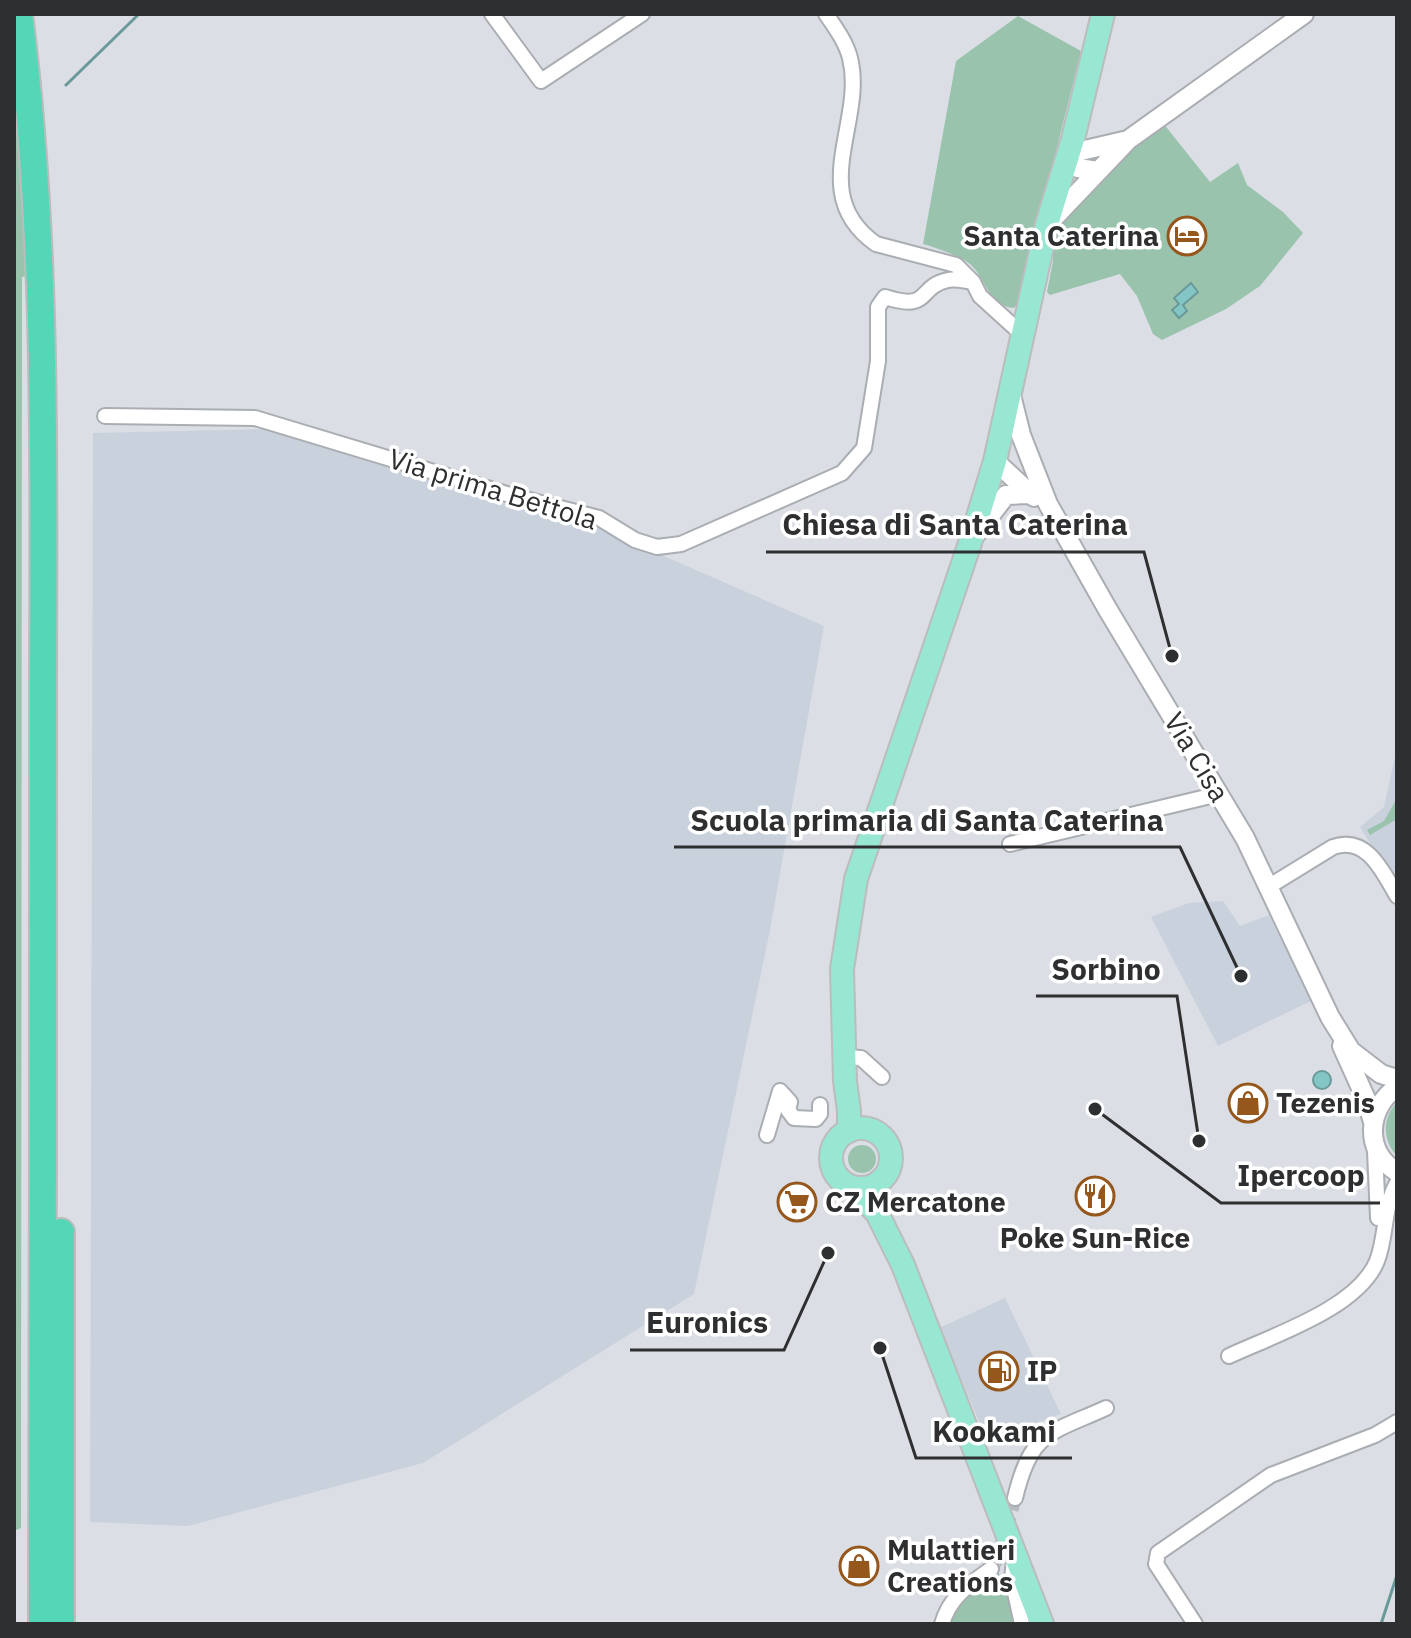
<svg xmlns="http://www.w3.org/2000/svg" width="1411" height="1638" font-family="'IBM Plex Sans',sans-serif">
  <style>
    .built { fill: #c9d1dd }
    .green { fill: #9ac3ad }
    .water { fill: #84c6c6; stroke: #6a9999; stroke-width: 2 }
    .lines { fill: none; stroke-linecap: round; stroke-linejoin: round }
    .stream { stroke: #6a9999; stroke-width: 3 }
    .minor-tunnel { stroke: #b8bcc1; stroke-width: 14; stroke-dasharray: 14 7; stroke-linecap: butt }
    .minor-casing { stroke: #aaaeb3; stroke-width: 18 }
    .tertiary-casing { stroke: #aaaeb3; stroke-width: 22 }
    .primary-casing { stroke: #bcbcbd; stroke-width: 26 }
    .motorway-casing { stroke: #bcbcbd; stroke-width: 30 }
    .minor { stroke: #fff; stroke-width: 14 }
    .tertiary { stroke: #fff; stroke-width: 18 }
    .primary { stroke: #98e7d3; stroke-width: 22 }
    .motorway { stroke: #54d7b6; stroke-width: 26 }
    .labels { text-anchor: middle; stroke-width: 7; stroke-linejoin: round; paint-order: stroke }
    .poi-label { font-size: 28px; font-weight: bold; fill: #2e2f31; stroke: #fff; text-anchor: start }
    .street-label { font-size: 28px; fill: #2e2f31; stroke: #fff }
    .leader { fill: none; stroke: #2e2f31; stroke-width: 3 }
    .callout-dot { fill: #2e2f31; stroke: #fff; stroke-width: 3 }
    .callout-label { font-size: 30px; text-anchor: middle; font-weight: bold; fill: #2e2f31; stroke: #fff; stroke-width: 7; stroke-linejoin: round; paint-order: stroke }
  </style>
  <rect width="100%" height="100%" fill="#dbdfe5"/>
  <path class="built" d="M264,429L474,492L586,522L824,626L770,930L694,1294L423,1463L188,1526L90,1522L93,433Z
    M1397,747V887L1360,827L1384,807Z
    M1223,901L1240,926L1269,915L1311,1001L1218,1046L1151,917L1189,903Z
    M1005,1298L1061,1414L987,1440L939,1328Z"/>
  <path class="green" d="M14,14L40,274L22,277L21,1528L14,1531Z
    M1018,16L1081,51L1018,305L1013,308C988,306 986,278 970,264C956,254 939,249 923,244L956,61Z
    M1163,123L1210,182L1238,163L1247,185L1283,212L1303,233L1260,286L1226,309L1162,340L1153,334L1137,296L1120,274L1050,295L1047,292L1053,261L1052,252L1065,213L1138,141Z
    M1397,798V819L1370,835L1367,830L1384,821Z
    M1397,1102V1156C1382,1140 1382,1118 1397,1102Z
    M848 1159a14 14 0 1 1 28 0a14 14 0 1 1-28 0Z
    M998,1571L1008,1597L1013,1624H950C960,1595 980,1593 998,1571Z"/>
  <path class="water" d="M1191,283L1198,292L1183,305L1187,311L1179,318L1172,310L1179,304L1174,298Z
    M1313 1080a9 9 0 1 1 18 0a9 9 0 1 1-18 0Z"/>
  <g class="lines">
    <path class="stream" d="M66,85L139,14
      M1381,1624L1397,1575"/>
    <path class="minor-tunnel" d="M991,1569L998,1557L1015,1498"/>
    <g class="minor-casing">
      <path id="minor" d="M492,14L541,81L642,14
        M826,14C835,27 846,42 850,58C866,122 805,194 876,244L956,265L973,282
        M105,416L255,418L510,495L599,518L635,540L657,547L681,544L842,473L864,448L878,361V307L885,297C932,312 916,287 948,280C956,278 965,281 973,282L980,296L1023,335
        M1010,844L1219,794
        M1268,887L1333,847C1367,835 1383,872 1397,896
        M844,1057L861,1058L882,1077
        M767,1135L780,1091L790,1102L788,1110L794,1118L816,1119L820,1114V1105
        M1375,1151L1378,1218
        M1229,1356C1274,1335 1358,1308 1377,1261C1387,1235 1383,1207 1397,1183
        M1015,1498C1031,1431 1049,1434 1106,1408
        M1014,1560L1012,1579L1022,1624
        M942,1624C950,1596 969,1585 991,1569
        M1195,1624L1156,1564L1158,1553L1271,1475L1375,1435L1397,1422"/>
    </g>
    <g class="tertiary-casing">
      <path id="tertiary" d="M1098,171L1078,168L1068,154L1128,140
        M1048,224L1128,140L1304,14
        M1011,395L1021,435L1048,504L1108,610L1245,838L1330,1017L1351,1051L1381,1074L1397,1079
        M995,461L1034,497
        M976,534L1006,495L1028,494
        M1342,1046L1366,1099L1373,1122
        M1397,1087C1367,1108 1363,1151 1397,1172"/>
    </g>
    <g class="primary-casing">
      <path id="primary" d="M831 1158a30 30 0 1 1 60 0a30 30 0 1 1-60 0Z
        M849,1131V1111L845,1081L842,969L856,879L970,543L995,461L1047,224L1073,139L1103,14
        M853,1188L877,1213L903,1265L1042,1624"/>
    </g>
    <g class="motorway-casing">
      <path id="motorway" d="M19,14C49,250 43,488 43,725C43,1025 43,1324 42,1624
        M61,1232V1624"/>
    </g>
    <use href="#minor" class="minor"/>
    <use href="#tertiary" class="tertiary"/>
    <use href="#primary" class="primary"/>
    <use href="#motorway" class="motorway"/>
  </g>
  <defs>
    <g id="hotel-ring" transform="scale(2)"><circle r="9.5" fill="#fff" stroke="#95571c" stroke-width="1.5"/><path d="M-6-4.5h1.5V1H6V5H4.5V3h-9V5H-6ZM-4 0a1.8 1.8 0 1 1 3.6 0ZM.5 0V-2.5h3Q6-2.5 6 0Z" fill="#95571c"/></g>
    <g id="shop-ring" transform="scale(2)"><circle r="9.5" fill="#fff" stroke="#95571c" stroke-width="1.5"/><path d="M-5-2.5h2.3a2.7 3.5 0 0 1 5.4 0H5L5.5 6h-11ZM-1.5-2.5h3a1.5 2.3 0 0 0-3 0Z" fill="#95571c"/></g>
    <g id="restaurant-ring" transform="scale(2)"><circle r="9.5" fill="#fff" stroke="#95571c" stroke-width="1.5"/><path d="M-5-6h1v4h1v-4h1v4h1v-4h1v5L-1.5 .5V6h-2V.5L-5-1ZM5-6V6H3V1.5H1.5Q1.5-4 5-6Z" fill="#95571c"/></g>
    <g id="supermarket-ring" transform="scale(2)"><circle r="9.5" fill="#fff" stroke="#95571c" stroke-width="1.5"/><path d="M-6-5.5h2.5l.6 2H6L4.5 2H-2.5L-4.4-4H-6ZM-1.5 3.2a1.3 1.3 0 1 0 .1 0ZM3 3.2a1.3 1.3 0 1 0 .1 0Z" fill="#95571c"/></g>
    <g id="fuel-ring" transform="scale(2)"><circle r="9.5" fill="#fff" stroke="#95571c" stroke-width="1.5"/><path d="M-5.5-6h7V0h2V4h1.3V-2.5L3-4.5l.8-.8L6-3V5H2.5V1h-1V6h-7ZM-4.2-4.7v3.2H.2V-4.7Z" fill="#95571c"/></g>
  </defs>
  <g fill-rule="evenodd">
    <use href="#hotel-ring" x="1187" y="236"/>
    <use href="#shop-ring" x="1248" y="1103"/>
    <use href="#restaurant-ring" x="1095" y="1196"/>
    <use href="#supermarket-ring" x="797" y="1202"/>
    <use href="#fuel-ring" x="999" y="1371"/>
    <use href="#shop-ring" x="859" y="1566"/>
  </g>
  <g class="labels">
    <g class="poi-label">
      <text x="1159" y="246" text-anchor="end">Santa Caterina</text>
      <text x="1276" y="1113">Tezenis</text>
      <text x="825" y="1212">CZ Mercatone</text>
      <text x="1095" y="1248" text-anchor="middle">Poke Sun-Rice</text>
      <text x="1027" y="1381">IP</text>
      <text x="887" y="1560">Mulattieri<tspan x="887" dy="32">Creations</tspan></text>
    </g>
    <g class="street-label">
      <text transform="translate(493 489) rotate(17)" y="10">Via prima Bettola</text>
      <text transform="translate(1197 757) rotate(59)" y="10">Via Cisa</text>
    </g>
  </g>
  <path class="leader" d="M1172 656L1144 552H766M1241 976L1180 847H674M1199 1141L1177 996H1036M1095 1109L1221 1203H1380M828 1253L784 1350H630M880 1348L916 1458H1072"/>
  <g class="callout-dot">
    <circle cx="1172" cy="656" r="8"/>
    <circle cx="1241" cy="976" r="8"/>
    <circle cx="1199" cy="1141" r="8"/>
    <circle cx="1095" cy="1109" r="8"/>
    <circle cx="828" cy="1253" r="8"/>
    <circle cx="880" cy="1348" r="8"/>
  </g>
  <g class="callout-label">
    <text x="955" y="535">Chiesa di Santa Caterina</text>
    <text x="927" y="831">Scuola primaria di Santa Caterina</text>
    <text x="1106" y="980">Sorbino</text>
    <text x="1301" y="1186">Ipercoop</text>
    <text x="707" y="1333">Euronics</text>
    <text x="994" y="1442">Kookami</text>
  </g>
  <rect width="1411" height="1638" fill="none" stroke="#2e2f31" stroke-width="32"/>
</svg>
